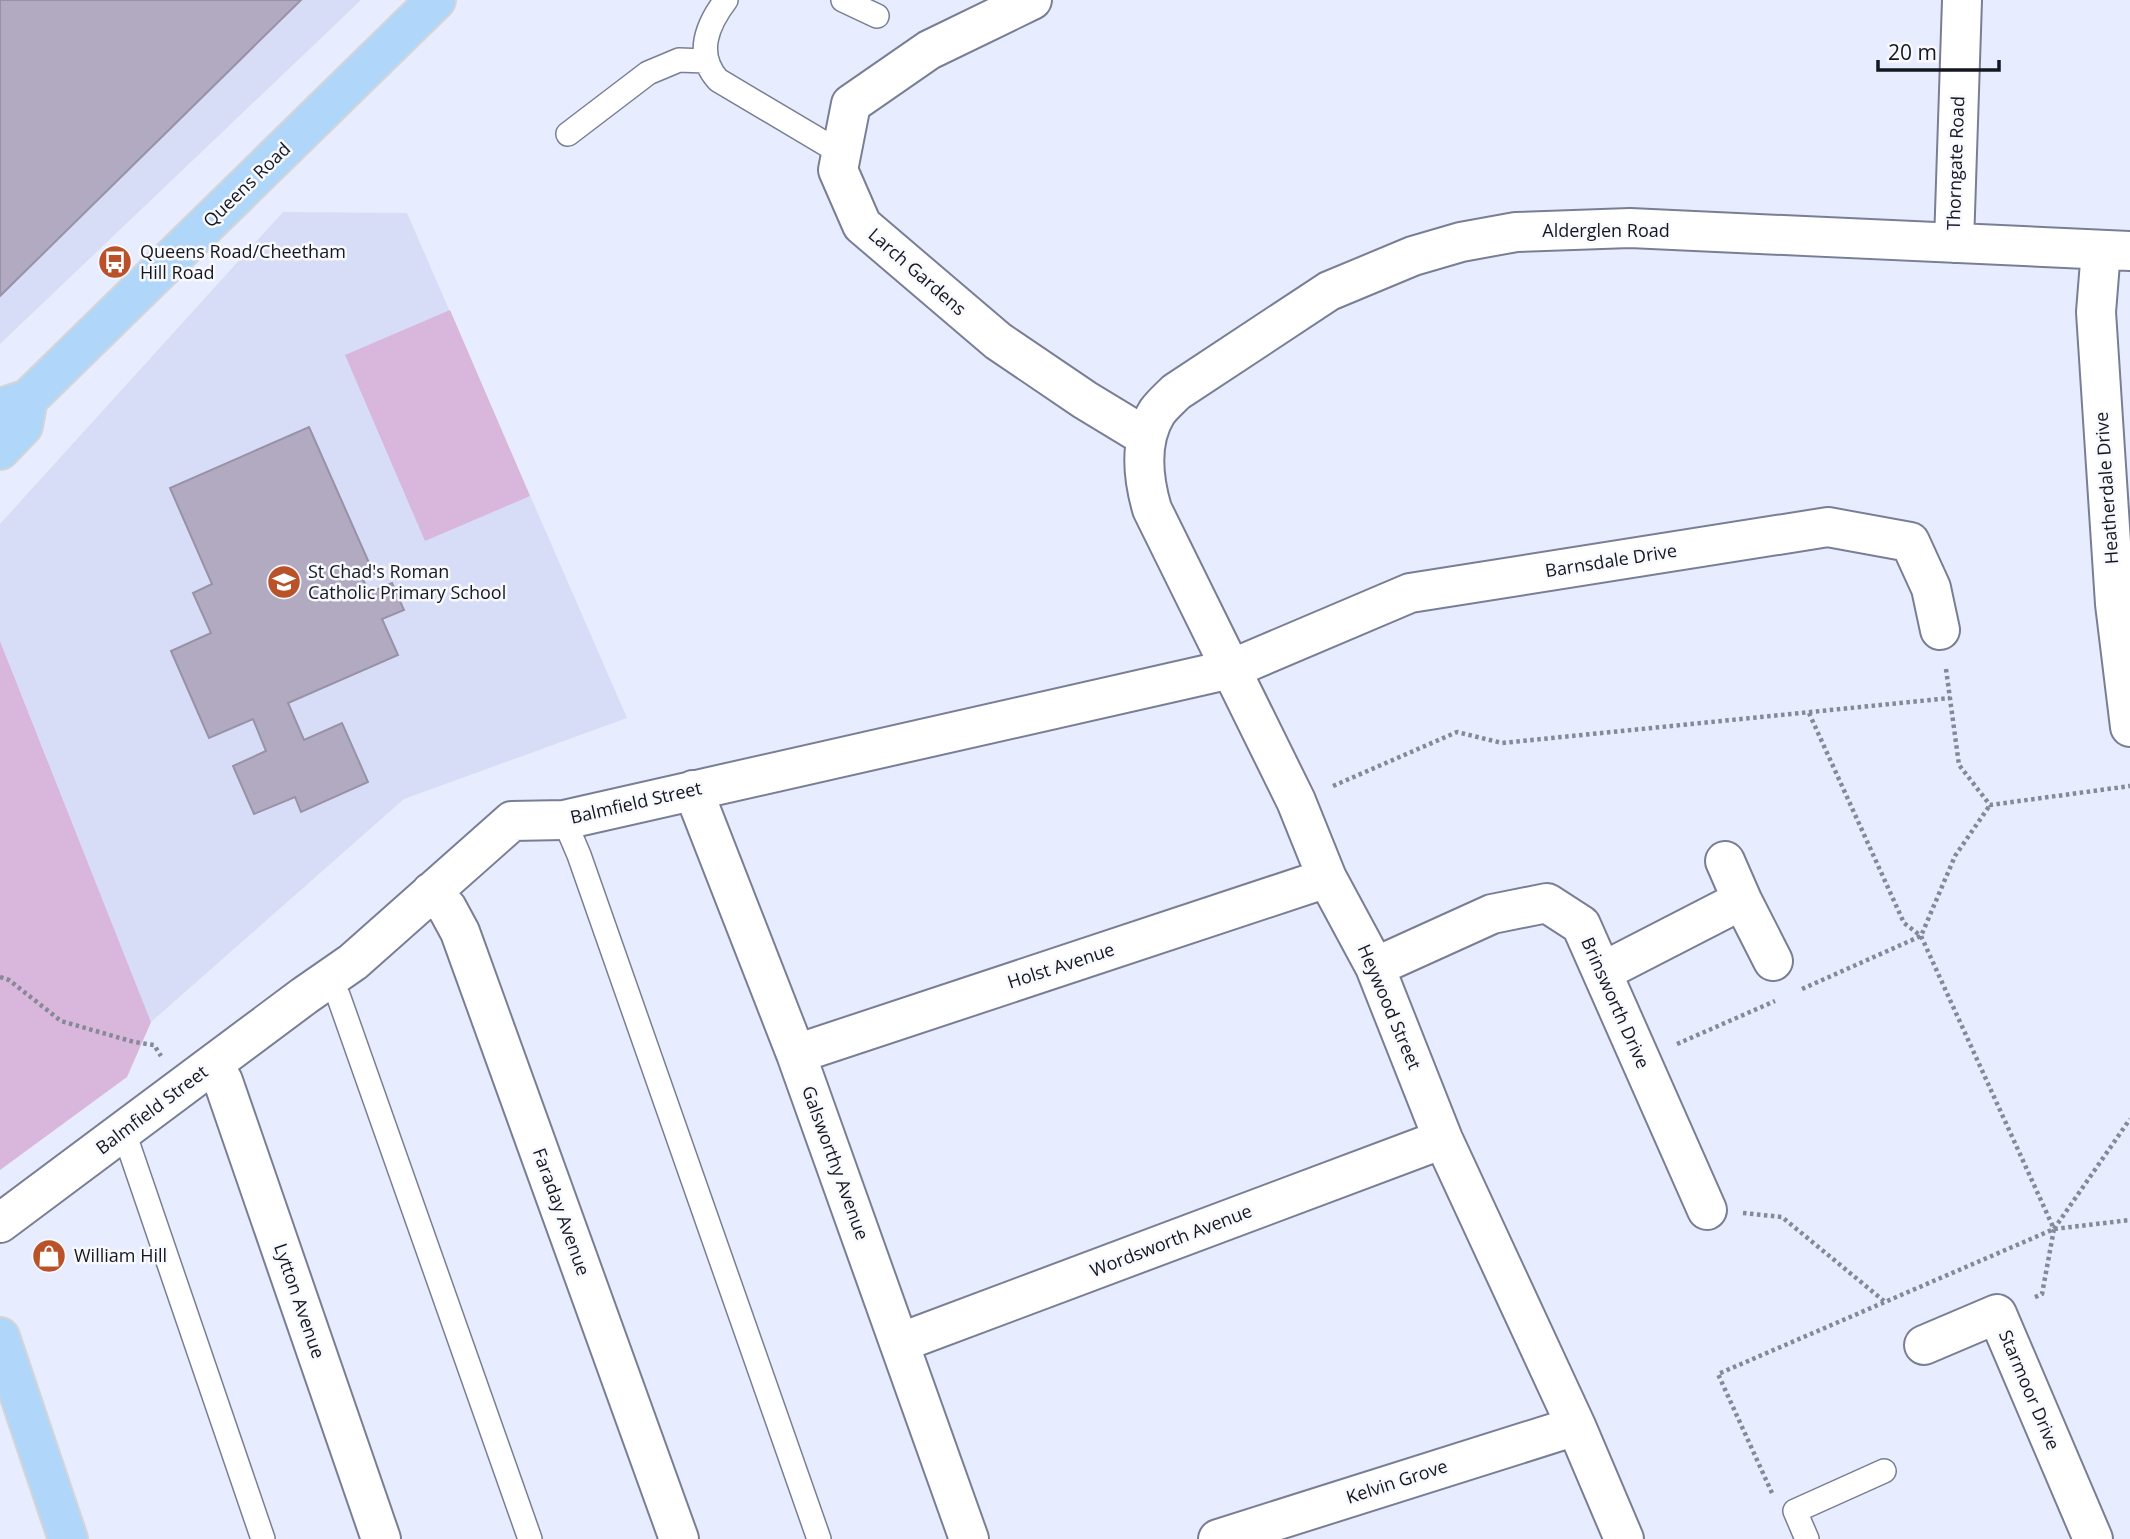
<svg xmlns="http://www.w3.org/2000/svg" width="2130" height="1539" font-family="'Open Sans',sans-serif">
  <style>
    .built { fill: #d7ddf6 }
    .green { fill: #d9b6db }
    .building { fill: #b1aac1; stroke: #9892a8; stroke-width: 2 }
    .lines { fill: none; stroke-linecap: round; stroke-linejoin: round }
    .service-casing { stroke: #797e94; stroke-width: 26 }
    .minor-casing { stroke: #797e94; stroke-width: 42 }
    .trunk-casing { stroke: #d5d5d7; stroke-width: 42 }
    .path { stroke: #858997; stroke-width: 4.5; stroke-dasharray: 3.5 3.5; stroke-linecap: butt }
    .service { stroke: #fff; stroke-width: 23 }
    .minor { stroke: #fff; stroke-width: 38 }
    .trunk { stroke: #b0d6fa; stroke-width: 38 }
    .labels { text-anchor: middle; stroke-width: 5; stroke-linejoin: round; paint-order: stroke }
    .street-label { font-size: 18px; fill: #151720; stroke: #f8f9fe }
    .poi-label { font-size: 18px; fill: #151720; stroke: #f8f9fe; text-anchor: start }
  </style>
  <rect width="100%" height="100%" fill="#e7ecff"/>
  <path class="built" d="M0,0H361L0,344Z
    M283,212L407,213L627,718L404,799L151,1022L0,641V524Z"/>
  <path class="green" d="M450,310L530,496L425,541L345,355Z
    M0,641L151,1022L127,1077L0,1170Z"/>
  <path class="building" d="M0,0H301L0,296Z
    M309,427L374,574L363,579L369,593L392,583L404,610L382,619L398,655L288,703L304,740L342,723L368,782L301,812L295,797L254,814L233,766L266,751L253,719L209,738L171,651L211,633L193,593L212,584L170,488Z"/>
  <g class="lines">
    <g class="service-casing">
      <path id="service" d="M726,0C707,25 695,54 718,80L841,153
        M843,0L877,16
        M568,134L648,73L679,60L705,61
        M564,820L579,855L819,1539
        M324,984L338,995L530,1539
        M120,1135L129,1147L263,1539
        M1807,1539L1795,1511L1884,1471"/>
    </g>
    <g class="minor-casing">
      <path id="minor" d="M1032,0L929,50L851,104L838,170L862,225L998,341L1085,400L1146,437
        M1954,243L1962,0
        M2101,250L2096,312L2115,604L2130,727
        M693,790L796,1054L969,1539
        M1725,861L1742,900
        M431,892L447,908L460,932L679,1539
        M1375,967L1492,914L1547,903L1581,925L1707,1210
        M1602,972L1742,900L1773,961
        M796,1054L1327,878
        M212,1065L223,1081L381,1539
        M0,1223L304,996L353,962L512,821L564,820L1231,669L1410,593L1828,527L1910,542L1931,588L1940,630
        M899,1343L1443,1139
        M1924,1345L1997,1314L2093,1539
        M1218,1539L1576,1426
        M1624,1539L1576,1426L1443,1139L1375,967L1327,878L1296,801L1152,509C1143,478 1139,441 1157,412C1162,405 1170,398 1176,392L1329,291L1413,256L1461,242L1516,232L1630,228L2130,251"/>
    </g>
    <g class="trunk-casing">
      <path id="trunk" d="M0,408L28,399L436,0
        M0,450L23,426L28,399
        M0,1337L68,1539"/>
    </g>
    <path class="path" d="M1946,669L1959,765L1990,805L2130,786
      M1809,713L1904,923L1921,936L2054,1229L2042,1294L2033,1298
      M1333,786L1457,732L1502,743L1950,698
      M0,977L9,980L61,1021L134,1042L154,1045L161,1056
      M1802,989L1921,936L1955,856L1990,805
      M1677,1044L1775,1001
      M1743,1213L1782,1217L1884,1301
      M2054,1229L2130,1119
      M1772,1493L1718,1374L2054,1229L2130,1220"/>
    <use href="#service" class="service"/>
    <use href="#minor" class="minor"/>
    <use href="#trunk" class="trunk"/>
  </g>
  <defs>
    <g id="bus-disc" transform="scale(1.75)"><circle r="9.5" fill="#b95229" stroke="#f8f9fe"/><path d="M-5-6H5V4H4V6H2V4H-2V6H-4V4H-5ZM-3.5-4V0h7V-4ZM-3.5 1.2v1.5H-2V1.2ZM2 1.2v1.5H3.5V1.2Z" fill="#fff"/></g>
    <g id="school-disc" transform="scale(1.75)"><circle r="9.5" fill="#b95229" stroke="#f8f9fe"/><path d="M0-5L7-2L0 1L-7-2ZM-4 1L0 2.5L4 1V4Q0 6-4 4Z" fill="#fff"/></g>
    <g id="shop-disc" transform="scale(1.75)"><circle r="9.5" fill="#b95229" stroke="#f8f9fe"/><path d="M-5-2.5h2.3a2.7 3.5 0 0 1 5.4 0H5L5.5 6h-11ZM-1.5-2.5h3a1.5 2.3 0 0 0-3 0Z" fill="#fff"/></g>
  </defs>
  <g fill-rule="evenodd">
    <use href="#bus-disc" x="115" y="262"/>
    <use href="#school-disc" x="284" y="582"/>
    <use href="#shop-disc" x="49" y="1256"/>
  </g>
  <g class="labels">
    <g class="street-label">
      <text transform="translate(1956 163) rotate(-88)" y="6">Thorngate Road</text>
      <text transform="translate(247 185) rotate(-44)" y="6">Queens Road</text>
      <text x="1606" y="237">Alderglen Road</text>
      <text transform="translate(917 272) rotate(41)" y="6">Larch Gardens</text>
      <text transform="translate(2107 488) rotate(-94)" y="6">Heatherdale Drive</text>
      <text transform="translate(1611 561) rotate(-9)" y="6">Barnsdale Drive</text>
      <text transform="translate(636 803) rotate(-13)" y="6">Balmfield Street</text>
      <text transform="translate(1061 966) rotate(-18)" y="6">Holst Avenue</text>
      <text transform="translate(1615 1003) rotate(66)" y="6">Brinsworth Drive</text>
      <text transform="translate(1389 1007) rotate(67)" y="6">Heywood Street</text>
      <text transform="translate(152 1110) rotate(-37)" y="6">Balmfield Street</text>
      <text transform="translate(835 1163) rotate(70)" y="6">Galsworthy Avenue</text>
      <text transform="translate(561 1212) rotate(70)" y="6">Faraday Avenue</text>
      <text transform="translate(1171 1241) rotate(-21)" y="6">Wordsworth Avenue</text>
      <text transform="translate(299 1301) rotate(71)" y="6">Lytton Avenue</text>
      <text transform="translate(2029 1390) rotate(67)" y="6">Starmoor Drive</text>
      <text transform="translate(1397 1482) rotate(-18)" y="6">Kelvin Grove</text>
    </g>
    <g class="poi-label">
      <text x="140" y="258">Queens Road/Cheetham<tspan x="140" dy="21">Hill Road</tspan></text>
      <text x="308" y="578">St Chad's Roman<tspan x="308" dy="21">Catholic Primary School</tspan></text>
      <text x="74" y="1262">William Hill</text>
    </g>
  </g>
  <path d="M1878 60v10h121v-10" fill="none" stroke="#151720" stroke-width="3.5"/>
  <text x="1888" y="60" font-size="21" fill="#151720" stroke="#f8f9fe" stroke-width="5" paint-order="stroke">20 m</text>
</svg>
